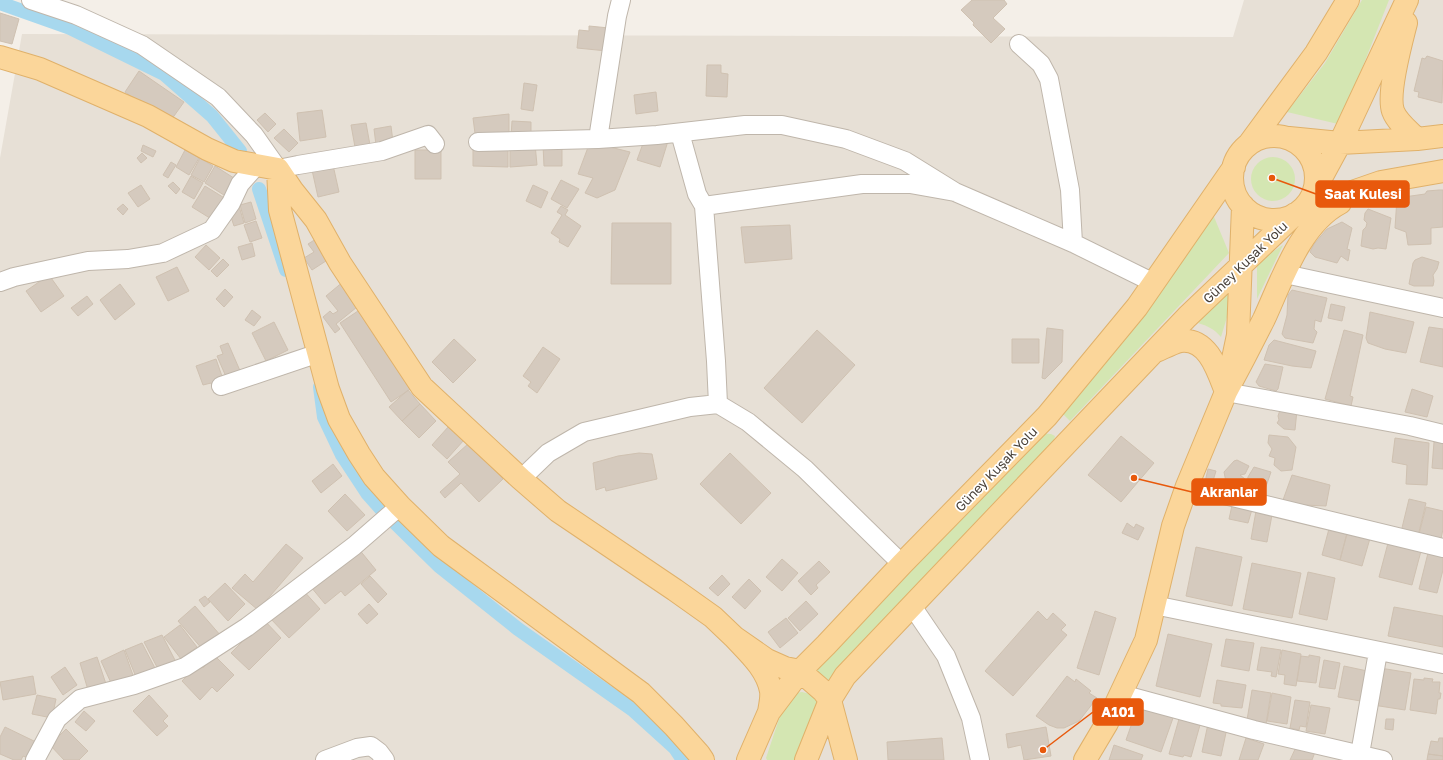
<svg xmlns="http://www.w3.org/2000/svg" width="1443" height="760" font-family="'Golos Text',sans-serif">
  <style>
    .residential { fill: #e7e0d6 }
    .green { fill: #d4e6b2 }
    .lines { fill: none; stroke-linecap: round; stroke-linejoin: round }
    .canal { stroke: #a7d8ee; stroke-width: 14 }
    .building { fill: #d5cabe; stroke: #cfc1b1 }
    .minor-casing { stroke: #bfb6ab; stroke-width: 20 }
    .major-casing { stroke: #e0b16a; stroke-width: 24 }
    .minor { stroke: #fff; stroke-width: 18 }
    .major { stroke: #fbd69a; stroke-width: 22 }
    .labels { text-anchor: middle; stroke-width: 3.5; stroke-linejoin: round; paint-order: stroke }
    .street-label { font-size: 13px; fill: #473f37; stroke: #fff }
    .leader { fill: none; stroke: #e8590c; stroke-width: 1.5 }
    .callout-dot { fill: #e8590c; stroke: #fff; stroke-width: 1.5 }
    .callout { fill: #e8590c; stroke: #e8590c; stroke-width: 1.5 }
    .callout-label { font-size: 14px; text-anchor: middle; font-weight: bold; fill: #fff }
  </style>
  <rect width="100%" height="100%" fill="#f4efe8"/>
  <path class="residential" d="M1244,0H1443V760H0V158L22,34L1233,37Z"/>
  <path class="green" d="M1362,0H1389L1361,71L1338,124L1287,112L1325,63Z
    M1251 179a22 22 0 1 1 44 0a22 22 0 1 1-44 0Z
    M1212,212L1229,253L1070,421L1062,413Z
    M1283,245L1257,299V262Z
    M1228,292L1230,307L1221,337C1214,329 1208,326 1198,323Z
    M1039,433L1051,434L1055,436L1054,440L1011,487L930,570L829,680L811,670Z
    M802,692L810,694L818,701L804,760H767L766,758L786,698L795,693Z"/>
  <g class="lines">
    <path class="canal" d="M0,3L70,28L164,74L212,116L240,151
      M259,189L286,270
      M320,387L324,417L342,455L367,493L382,510L439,566L518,629L633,710L675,748L683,760"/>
  </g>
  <path class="building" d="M972,0H1004L1007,4L993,18L1005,29L991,43L973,25L974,23L961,10Z
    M0,13L19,19L12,44L0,41Z
    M589,26L609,28L607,51L577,48L579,30L589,31Z
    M1427,56L1443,61L1442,103L1418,97L1419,92L1414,91L1422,58L1425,59Z
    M707,65H721V73L728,74L727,97L706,96Z
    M139,71L184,102L169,123L125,92Z
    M524,83L537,85L533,111L521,109Z
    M656,92L658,111L636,114L634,95Z
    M322,110L326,137L300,141L297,113Z
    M265,113L276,124L268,132L257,120Z
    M509,114V139L476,141L473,118Z
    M512,121L531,122V138L511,137Z
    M366,123L370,145L355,147L351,125Z
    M391,126L393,142L376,145L374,129Z
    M284,129L298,143L289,152L274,138Z
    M645,138L668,141L660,167L637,160Z
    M590,142L630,152L615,190L597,198L585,193L593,178L578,174Z
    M473,144L508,145V167L473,166Z
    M535,144L537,165L510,167V146Z
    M143,145L156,151L153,157L141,151Z
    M543,145H562V166H544Z
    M185,150L199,158L189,175L176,167Z
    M415,150H441V179H415Z
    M142,153L147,158L141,163L137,158Z
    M200,158L213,166L204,182L191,175Z
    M171,162L176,165L168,178L163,175Z
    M333,165L339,192L318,197L312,170Z
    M215,166L237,180L227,197L205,183Z
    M191,176L203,183L194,199L182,192Z
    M561,180L579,189L567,208L551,199Z
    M173,182L180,189L176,194L168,186Z
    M141,185L150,199L138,207L128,193Z
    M533,185L548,192L541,208L526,201Z
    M205,186L226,199L213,220L192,207Z
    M1439,190H1443V227L1431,228V244L1408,245L1406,232L1395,228L1397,198L1425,194L1427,191Z
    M251,202L256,219L245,223L240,205Z
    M123,204L128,209L123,215L117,209Z
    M239,206L244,223L234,226L228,208Z
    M561,206L568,210L565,215L581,226L568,247L559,242L560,239L551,233L562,215L557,212Z
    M1368,209L1391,218L1386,249L1378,248L1373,249L1361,246L1363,230L1366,227L1367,223L1364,220L1365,213Z
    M256,221L262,238L250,242L244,225Z
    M1342,222L1352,228L1347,249L1350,250L1348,261L1341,256L1337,263L1315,257L1310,252L1314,244L1327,229Z
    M612,223H671V284H611Z
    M790,225L792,259L745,263L741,227Z
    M316,239L329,259L312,270L304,258L314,252L308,244Z
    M252,243L255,256L242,260L238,247Z
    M206,245L220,258L209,270L195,257Z
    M1422,257L1439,262L1437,269L1433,275L1434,281L1433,286H1414L1409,284L1413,263L1415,260Z
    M223,259L229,265L217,277L211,271Z
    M177,267L189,291L168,301L156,277Z
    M49,275L64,296L41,312L26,291Z
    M344,281L362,303L336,324L340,329L335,333L323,317L330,311L333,314L338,311L326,296Z
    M120,284L135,304L115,320L100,300Z
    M225,289L233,297L224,307L216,299Z
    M1292,290L1327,298L1321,322L1315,320L1314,329L1317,332L1313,343L1285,338L1282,334L1287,315L1288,295Z
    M87,296L93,304L78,316L71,308Z
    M1331,304L1345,307L1342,321L1328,318Z
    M361,309L412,388L391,402L340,323Z
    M252,310L261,317L254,326L245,320Z
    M1370,312L1414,322L1406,353L1385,349L1368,343L1366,338Z
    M274,322L288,350L266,361L252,333Z
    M1429,327L1443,329V367L1420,362Z
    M1047,328L1063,330L1062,362L1045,379L1042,378Z
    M817,330L855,365L802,423L764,388Z
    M1344,330L1363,335L1350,396L1353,397L1351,406L1325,399Z
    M454,339L476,360L453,383L432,362Z
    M1012,339H1039V363H1012Z
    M1274,340L1316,351L1311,368L1292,366L1264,360L1269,345Z
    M228,343L241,373L227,379L217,356L223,354L220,346Z
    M543,347L560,359L537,393L528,386L531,382L523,376Z
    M216,359L224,382L212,386L211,383L203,385L196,366Z
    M1265,364L1283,367L1278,389L1276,391L1259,386L1256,382Z
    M1412,389L1433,396L1427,417L1405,412Z
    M408,390L420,404L402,421L389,407Z
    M420,404L436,421L419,438L402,421Z
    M1281,407L1297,410L1295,430L1284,429L1277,423L1279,420L1278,416Z
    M449,426L464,440L447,459L432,445Z
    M1269,435L1288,437L1296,447L1292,470L1281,471L1274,465L1275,458L1269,456L1272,449L1268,443Z
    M1121,436L1154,463L1121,502L1088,475Z
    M1395,438L1429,443L1427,485L1406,484L1407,465L1392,462Z
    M1434,442H1443V469L1432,468Z
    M469,443L503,479L479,502L461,483L445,498L440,492L460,474L448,462Z
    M639,453L652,454L657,479L606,491L605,487L596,490L593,463L618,456Z
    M730,453L771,493L741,524L700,484Z
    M1237,460L1249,466L1245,474L1240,475L1245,479L1242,490L1227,487L1224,472L1234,461Z
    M333,464L342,476L321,493L312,481Z
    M1254,467L1271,472L1263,495L1246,491L1248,477Z
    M1208,469L1216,471L1212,484L1205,482Z
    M1292,475L1330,485L1326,506L1304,505L1283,500Z
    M345,494L365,515L347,531L328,511Z
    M1409,499L1426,503L1418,536L1401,532Z
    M1233,501L1253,506L1248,523L1229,519Z
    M1426,507L1443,511V529L1441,539L1419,534Z
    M1256,511L1272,515L1267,542L1251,539Z
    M1127,523L1134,528L1136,524L1144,528L1138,540L1122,533Z
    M1330,525L1348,530L1340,560L1322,555Z
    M1348,529L1371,535L1362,566L1340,560Z
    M1388,543L1421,551L1412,585L1379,577Z
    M286,544L303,558L258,610L232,588L245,574L253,582Z
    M1196,547L1242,557L1232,606L1186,596Z
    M358,548L376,570L345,596L341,591L325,604L311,587Z
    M1428,553L1443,557V570L1437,593L1419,589Z
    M782,559L798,573L782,591L766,577Z
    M819,561L830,572L816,585L818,588L811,595L798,581Z
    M1252,563L1301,573L1292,618L1243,609Z
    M1308,572L1335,578L1327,620L1299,614Z
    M722,575L730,584L718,596L709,588Z
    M370,576L387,594L378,603L361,584Z
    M749,579L761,591L745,609L732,597Z
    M225,583L245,604L228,621L208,599Z
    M302,589L320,609L289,638L270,618Z
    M205,596L210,602L204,607L199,600Z
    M806,601L818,614L800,631L788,618Z
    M369,604L378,614L367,624L358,614Z
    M195,606L221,636L204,651L178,621Z
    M1394,607L1443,616V647L1388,636Z
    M1038,611L1047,620L1053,613L1066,625L1061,630L1067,635L1013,696L985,671Z
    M1095,611L1116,618L1099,675L1077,668Z
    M786,618L798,633L780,648L768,632Z
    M264,620L281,638L249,670L231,653Z
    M180,625L197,647L181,659L164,637Z
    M1168,634L1212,644L1200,697L1156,686Z
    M162,635L176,662L158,669L144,642Z
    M1226,639L1254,643L1249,671L1221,666Z
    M142,643L156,670L136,677L125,650Z
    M1261,647L1281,650L1276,677L1271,676L1272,672L1257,670Z
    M124,650L134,678L112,685L101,661Z
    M1282,650L1301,654L1296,686L1284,684L1285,675L1278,674Z
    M1309,655L1320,657L1316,683L1297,681L1301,656L1309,657Z
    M215,656L234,675L217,692L212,687L200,700L182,681L199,664L203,668Z
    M97,657L106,684L88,690L80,663Z
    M1324,660L1340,663L1335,689L1319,687Z
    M1344,666L1372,672L1366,702L1338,697Z
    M65,667L77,685L63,695L51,677Z
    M1380,668L1411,673L1405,710L1373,705Z
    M33,676L36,694L3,700L0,682Z
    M1067,676L1075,682L1076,679L1091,691L1089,693L1097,698L1079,721L1064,728H1057L1049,725L1036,716Z
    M1424,678L1433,679L1432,682H1440L1439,693H1441L1440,699H1438L1436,714L1410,710L1414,679L1424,680Z
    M1217,680L1246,685L1242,708L1221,706V704L1213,703Z
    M1252,690L1271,693L1266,724L1247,720Z
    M1272,693L1291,697L1287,724L1267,721Z
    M37,695L56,699L52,718L32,714Z
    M149,695L168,716L163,721L168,726L157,736L133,711Z
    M1295,700L1310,702L1306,727L1300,726L1299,730L1290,728Z
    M1311,705L1330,708L1325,734L1306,731Z
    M1138,706L1173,718L1161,752L1126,740Z
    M84,711L95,721L86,731L75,722Z
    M1179,719L1200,725L1191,757L1184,755L1183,757L1169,754Z
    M1386,719H1394L1393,730L1385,729Z
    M1208,724L1227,728L1221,756L1202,752Z
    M5,727L36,742L28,758L23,756L21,760H14L0,754V737Z
    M1046,727L1051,756L1024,760L1021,745L1008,748L1006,734Z
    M66,729L88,751L79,760H64L50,745Z
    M942,738L944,760H888L887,742Z
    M1246,738L1264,744L1258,760H1239Z
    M1439,738H1443V756L1428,754L1431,741L1438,742Z
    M1114,745L1143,755L1141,760H1109Z
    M1297,745L1315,752L1312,760H1290Z
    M1428,754L1443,756V760H1427Z"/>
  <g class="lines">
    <g class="minor-casing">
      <path id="minor" d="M31,0L76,15L142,45L218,97L254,135L278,169L298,165L382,151L428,135L435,144
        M1019,44L1041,64L1049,79L1070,190L1073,243
        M680,133L697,194L704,206L716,361L718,404
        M598,139L617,16L621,0
        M478,142L598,139L657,135L745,125H782L846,139L905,161L955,192
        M704,206L862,184H910L955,192L1073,243L1154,283
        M1285,274L1443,308
        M0,282L14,277L88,261L128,259L163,253L212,230L231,203L240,184L257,165
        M221,386L319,353
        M1226,392L1410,426L1443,434
        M521,479L548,453L584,432L690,407L718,404L748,422L805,469L902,564
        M1187,486L1443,548
        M1154,605L1443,664
        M912,606L946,656L971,718L980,760
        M1121,694L1254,730L1383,760
        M1360,754L1378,652
        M35,760L57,719L80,699L134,685L185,667L247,627L354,546L400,506
        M325,760L357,748L371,746L379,752L385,760"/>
    </g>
    <g class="major-casing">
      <path id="major" d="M1406,23C1401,43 1387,93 1393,111C1397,122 1409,131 1417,139
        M0,57L40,69L148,116L207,149L234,161L278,169L292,190L316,220L340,263L422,387L521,479L558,511L675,590L713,617L734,637
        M1232 178a42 42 0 1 1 84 0a42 42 0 1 1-84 0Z
        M1289,138L1340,143L1417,139L1443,136
        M1249,144L1316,53L1348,0
        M278,170L280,210L328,389L339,419L359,454L374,477L400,506L441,546L641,693L674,726L699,754L703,760
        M1315,189L1340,143L1407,0
        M1243,206L1238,335L1226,392C1239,368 1252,343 1264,319C1282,280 1300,224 1340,203
        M769,712C770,706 772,697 771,691C767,669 749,653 734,637L767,660L785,668L800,671L823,691L830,700L846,760
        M748,760L769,712L800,671L826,645L902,564L1047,416L1137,307L1234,167
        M806,760L830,700L845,676L1187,317L1295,214L1332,199L1381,182L1443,171
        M1085,760L1107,723L1146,640L1173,526L1187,486L1226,392C1218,371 1208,337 1180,341C1172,343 1163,348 1156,351"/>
    </g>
    <use href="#minor" class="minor"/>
    <use href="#major" class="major"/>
  </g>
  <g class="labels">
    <g class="street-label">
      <text transform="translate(1245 262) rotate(-44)" y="5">Güney Kuşak Yolu</text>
      <text transform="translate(996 469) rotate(-46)" y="5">Güney Kuşak Yolu</text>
    </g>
  </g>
  <path class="leader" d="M1272 178L1316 194M1134 478L1192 492M1043 750L1093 712"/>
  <g class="callout-dot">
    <circle cx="1272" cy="178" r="4"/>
    <circle cx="1134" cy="478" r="4"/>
    <circle cx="1043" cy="750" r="4"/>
  </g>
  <g class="callout">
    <rect x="1316" y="181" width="93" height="26" rx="4"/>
    <rect x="1192" y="479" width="74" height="26" rx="4"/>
    <rect x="1093" y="699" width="50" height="26" rx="4"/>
  </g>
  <g class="callout-label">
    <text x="1363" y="199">Saat Kulesi</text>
    <text x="1229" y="497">Akranlar</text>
    <text x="1118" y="717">A101</text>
  </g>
</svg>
